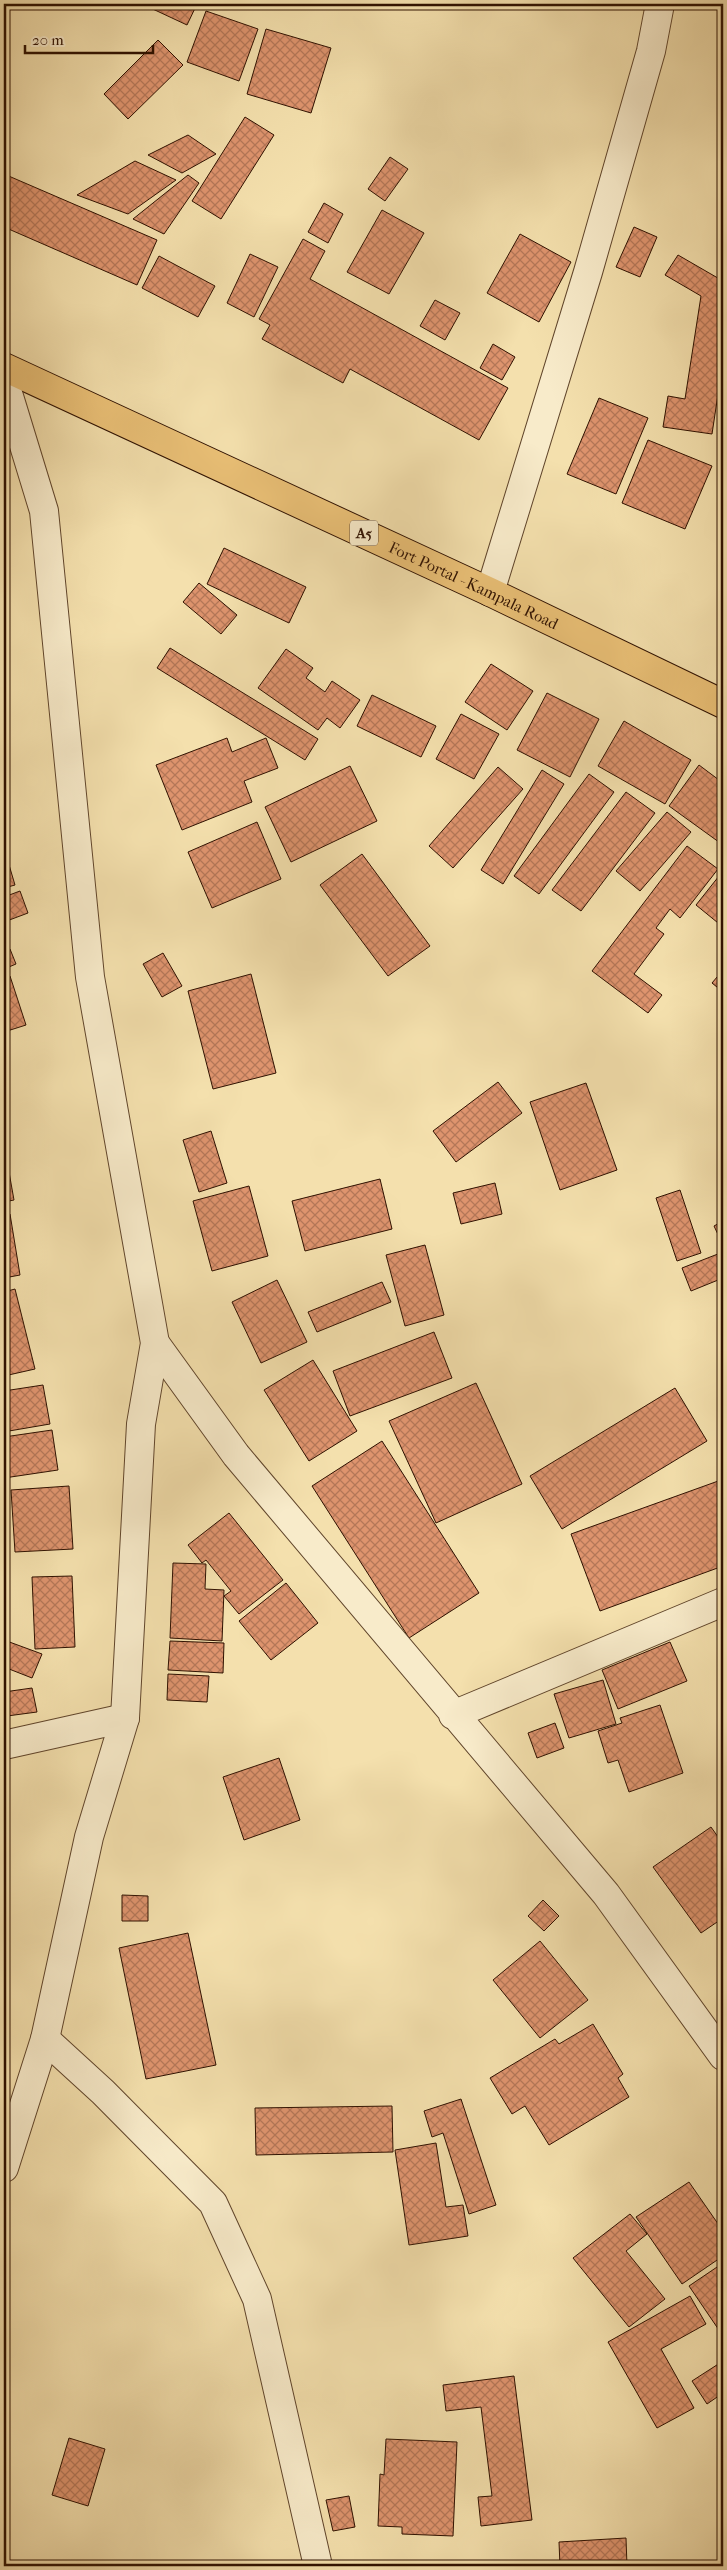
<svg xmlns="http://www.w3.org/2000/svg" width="727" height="2570" font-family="'IM FELL French Canon',serif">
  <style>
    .building { fill: url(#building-cross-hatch); stroke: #2f1100 }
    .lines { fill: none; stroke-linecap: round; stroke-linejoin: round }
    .minor-casing { stroke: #60452b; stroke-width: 30 }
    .tertiary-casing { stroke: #60452b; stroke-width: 30 }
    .primary-casing { stroke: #2f1100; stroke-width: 30 }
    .minor { stroke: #f8ebca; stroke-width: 28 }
    .tertiary { stroke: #f8ebca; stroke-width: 28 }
    .primary { stroke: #eac076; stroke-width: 28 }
    .labels { text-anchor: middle; stroke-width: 4; stroke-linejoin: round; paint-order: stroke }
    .shield { fill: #f8ebca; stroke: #6b523d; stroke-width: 1 }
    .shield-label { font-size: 15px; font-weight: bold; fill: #2f1100 }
    .street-label { font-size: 16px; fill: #2f1100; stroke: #f8ebca }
  </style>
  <defs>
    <pattern id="building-cross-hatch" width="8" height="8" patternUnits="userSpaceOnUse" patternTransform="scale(1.25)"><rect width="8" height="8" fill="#de946e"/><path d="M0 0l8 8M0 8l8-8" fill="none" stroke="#b47758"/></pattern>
  </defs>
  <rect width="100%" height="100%" fill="#f4e0ad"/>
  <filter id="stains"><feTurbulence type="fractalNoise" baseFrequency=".004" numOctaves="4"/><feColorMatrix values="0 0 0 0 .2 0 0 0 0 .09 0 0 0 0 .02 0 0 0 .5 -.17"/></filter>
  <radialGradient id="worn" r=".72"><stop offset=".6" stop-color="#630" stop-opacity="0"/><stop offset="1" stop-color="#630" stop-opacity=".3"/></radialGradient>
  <path class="building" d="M142,4H197L187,25Z
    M206,11L258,29L239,81L187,62Z
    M266,29L331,48L311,113L247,94Z
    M158,40L183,65L128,119L104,94Z
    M245,117L274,135L221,219L192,201Z
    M188,135L216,154L182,173L148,155Z
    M390,157L408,169L385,201L368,189Z
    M135,161L176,180L128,214L77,195Z
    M4,174L157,240L137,285L4,227Z
    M188,175L199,183L164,234L133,219Z
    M324,203L343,214L328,243L308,232Z
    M382,210L424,233L389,294L347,272Z
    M634,227L657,237L640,277L616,267Z
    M520,234L571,262L539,322L487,293Z
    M303,239L325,251L310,279L508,388L479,440L350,369L343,383L262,339L270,325L259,319Z
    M250,254L278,267L254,317L227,303Z
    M678,255L723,281V361L712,434L663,427L668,396L685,399L701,296L665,275Z
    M159,256L215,286L198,317L142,288Z
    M435,300L460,313L445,340L420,326Z
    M493,344L515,357L502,380L480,368Z
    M599,398L648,418L616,494L567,474Z
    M648,440L712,466L685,529L622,503Z
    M224,548L306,587L289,623L207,584Z
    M199,583L237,615L221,634L183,602Z
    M170,648L318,739L305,760L157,668Z
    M286,649L313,668L306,678L325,692L332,681L360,700L340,728L327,718L318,730L258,688Z
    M491,664L533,691L507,730L465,702Z
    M547,693L599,719L570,777L517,750Z
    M372,695L436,726L421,757L357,726Z
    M461,714L499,734L474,779L436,759Z
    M624,721L691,760L665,804L598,766Z
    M227,738L232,752L266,738L278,768L244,781L252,802L182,830L156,765Z
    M699,765L723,783V845L669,806Z
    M350,766L377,821L291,862L265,807Z
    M498,767L523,789L453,868L429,846Z
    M542,770L564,784L503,884L481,870Z
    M589,774L614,792L539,894L514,876Z
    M626,792L655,813L581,911L552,890Z
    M667,812L691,832L640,891L616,871Z
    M257,822L281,879L212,908L188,852Z
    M687,846L718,869L680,918L670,909L656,928L664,934L634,974L662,995L648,1013L592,971Z
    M4,848L15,885L4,888Z
    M362,854L430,946L388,976L320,885Z
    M723,871V927L696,905Z
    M20,891L28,913L4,922V897Z
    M10,949L16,964L4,969V951Z
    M163,953L182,986L162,997L143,964Z
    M723,970V992L712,983Z
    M251,974L276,1073L213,1089L188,991Z
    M10,976L26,1025L4,1032V979Z
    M498,1082L522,1113L456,1162L433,1131Z
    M586,1083L617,1170L560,1190L530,1102Z
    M211,1131L227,1183L199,1192L183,1140Z
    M4,1144L14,1200L4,1202Z
    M380,1179L392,1229L305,1251L292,1201Z
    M495,1183L502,1214L461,1224L453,1193Z
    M249,1186L268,1256L212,1271L193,1201Z
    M680,1190L701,1253L677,1261L656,1198Z
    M10,1214L20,1275L4,1278V1215Z
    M723,1221V1245L714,1226Z
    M425,1245L444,1315L405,1326L386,1255Z
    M723,1252V1278L691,1291L682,1268Z
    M277,1280L307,1342L261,1363L232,1302Z
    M382,1282L391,1302L317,1332L308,1312Z
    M15,1289L35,1369L4,1376V1292Z
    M434,1332L452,1378L350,1416L333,1371Z
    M313,1360L357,1431L309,1461L264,1390Z
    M476,1383L522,1484L436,1523L389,1421Z
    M43,1385L50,1424L9,1431L4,1391Z
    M675,1388L707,1441L562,1529L530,1476Z
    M52,1430L58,1470L4,1478V1437Z
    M382,1441L479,1593L409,1638L312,1486Z
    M721,1480L723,1487V1566L600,1611L571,1534Z
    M69,1486L73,1549L15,1552L11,1490Z
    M229,1513L283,1580L239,1614L224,1596L231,1591L206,1560L202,1563L188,1545Z
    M173,1563L206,1564L205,1589L224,1590L222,1641L170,1638Z
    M72,1576L75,1647L35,1649L32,1577Z
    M286,1583L318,1623L271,1660L239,1621Z
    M4,1640L42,1654L32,1678L4,1667Z
    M170,1641L224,1643L223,1673L168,1670Z
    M670,1642L687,1681L618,1709L602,1670Z
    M168,1674L209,1676L207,1702L167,1700Z
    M603,1680L616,1724L569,1738L554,1694Z
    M32,1688L37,1712L7,1716L4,1692Z
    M660,1705L683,1773L629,1792L618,1760L608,1763L598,1731L622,1723L620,1718Z
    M555,1723L564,1748L537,1758L528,1733Z
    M279,1758L300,1820L244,1840L223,1777Z
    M711,1827L723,1844V1918L701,1933L653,1867Z
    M122,1895L148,1896V1921H122Z
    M543,1900L559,1916L544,1931L528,1916Z
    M188,1933L216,2065L146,2079L119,1948Z
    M540,1941L588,2000L540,2038L493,1980Z
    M593,2024L623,2074L618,2078L629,2097L549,2145L525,2106L512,2114L490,2078L555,2039L559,2044Z
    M461,2099L496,2205L469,2214L443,2133L432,2137L424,2111Z
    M392,2106L393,2152L256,2155L255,2108Z
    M436,2143L446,2207L463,2205L468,2236L409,2245L395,2150Z
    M689,2182L723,2231V2256L682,2284L636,2217Z
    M630,2214L647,2234L626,2251L665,2299L629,2327L573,2258Z
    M723,2263V2336L689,2286Z
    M690,2296L706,2324L661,2349L694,2408L657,2428L608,2342Z
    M723,2361V2393L707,2404L692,2381Z
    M514,2376L532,2520L481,2526L478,2497L492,2496L481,2407L446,2411L443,2385Z
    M69,2438L105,2449L88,2506L52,2495Z
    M386,2439L457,2442L453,2536L402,2534V2527L378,2526L380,2474L384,2475Z
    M349,2496L355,2527L333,2531L326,2500Z
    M626,2538L627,2566H560L559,2542Z"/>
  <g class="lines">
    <g class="minor-casing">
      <path id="minor" d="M490,592L588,272L651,51L660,4
        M155,1343L236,1455L606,1894L723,2056
        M453,1715L723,1602
        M4,1745L125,1718
        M45,2039L103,2092L213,2203L257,2299L318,2566"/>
    </g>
    <g class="tertiary-casing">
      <path id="tertiary" d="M4,380L44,511L90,977L155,1343L141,1424L125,1718L89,1837L45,2039L4,2168"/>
    </g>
    <g class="primary-casing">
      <g id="primary">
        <path id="s1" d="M4,367L490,592L723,704"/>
      </g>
    </g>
    <use href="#minor" class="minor"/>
    <use href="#tertiary" class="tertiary"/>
    <use href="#primary" class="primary"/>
  </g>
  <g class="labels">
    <rect class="shield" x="350" y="520.5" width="28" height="25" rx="4"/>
    <g class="shield-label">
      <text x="364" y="538">A5</text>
    </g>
    <g class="street-label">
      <text dy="6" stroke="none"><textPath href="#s1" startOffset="518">Fort Portal - Kampala Road</textPath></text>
    </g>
  </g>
  <rect width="727" height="2570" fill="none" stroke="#f4e0ad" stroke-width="20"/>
  <rect x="5" y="5" width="717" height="2560" fill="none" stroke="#2f1100" stroke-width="2.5"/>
  <rect x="10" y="10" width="707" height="2550" fill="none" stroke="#2f1100"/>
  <path d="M25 45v8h128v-8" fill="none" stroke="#2f1100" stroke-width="2.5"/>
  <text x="32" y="45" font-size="15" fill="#2f1100" stroke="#f8ebca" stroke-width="4" paint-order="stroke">20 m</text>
  <rect width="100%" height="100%" filter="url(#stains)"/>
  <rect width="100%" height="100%" fill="url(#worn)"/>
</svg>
